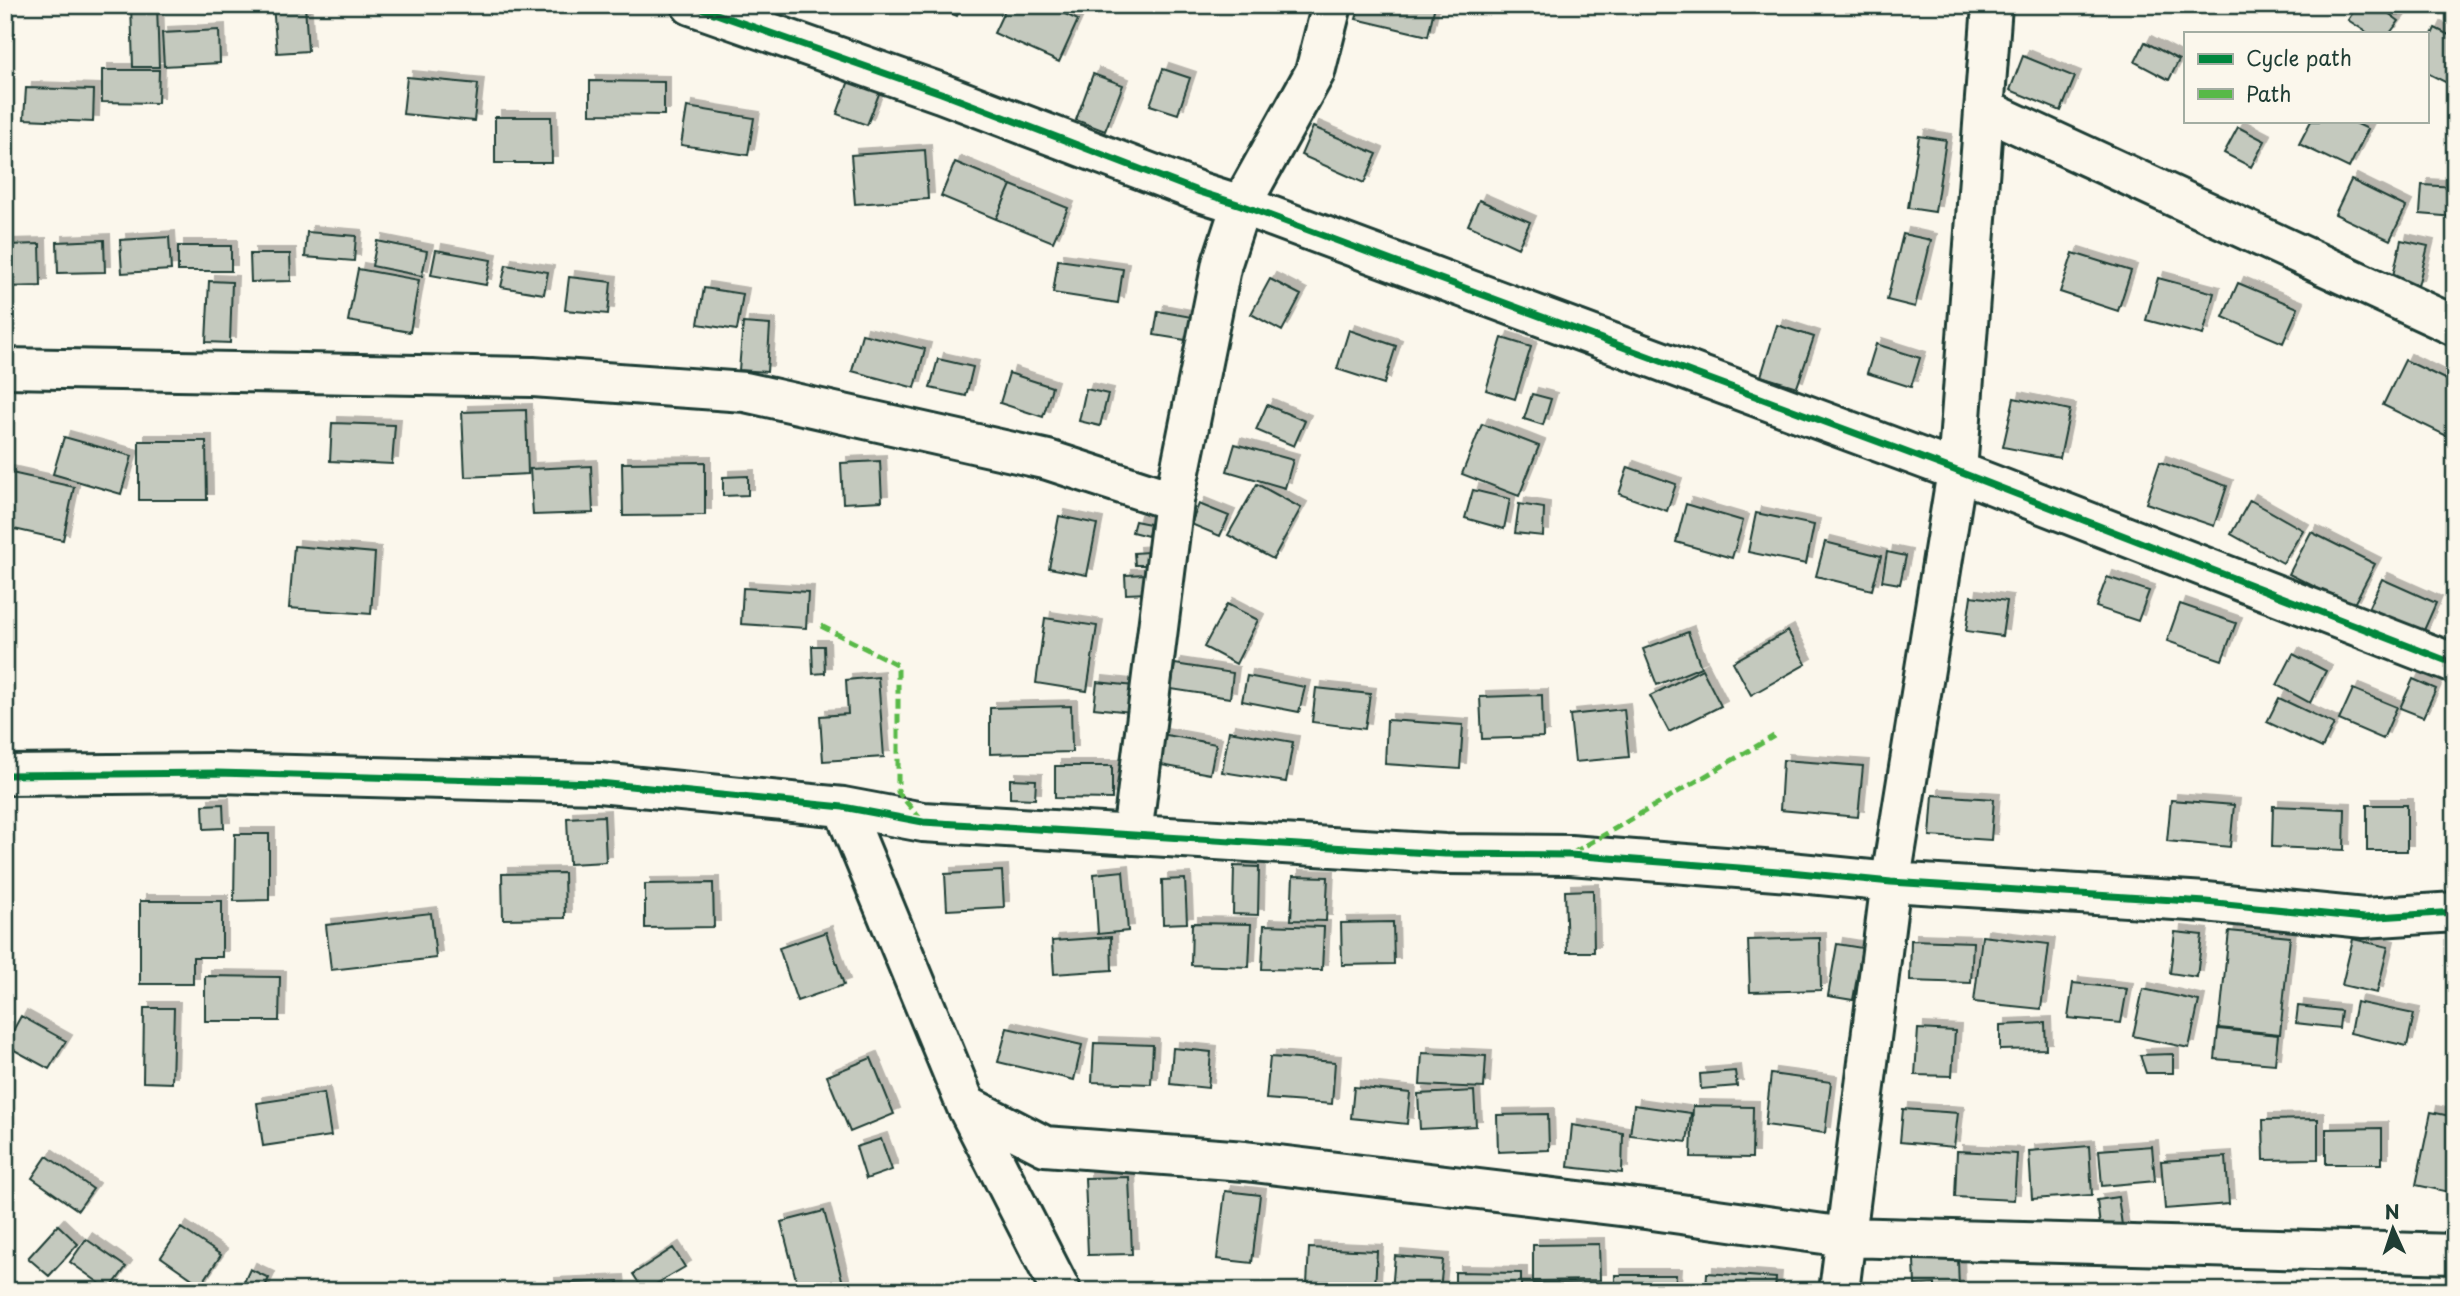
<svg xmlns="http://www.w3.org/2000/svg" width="2460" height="1296" font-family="'Playpen Sans',sans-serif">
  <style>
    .building { fill: #c4c9be; stroke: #1f3d34; stroke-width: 2; filter: url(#shadow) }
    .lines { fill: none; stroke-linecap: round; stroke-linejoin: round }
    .minor-casing { stroke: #1f3d34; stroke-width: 44 }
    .minor { stroke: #fbf7ec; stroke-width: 38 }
    .quiet { stroke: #58b947; stroke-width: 5; stroke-dasharray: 10 5; stroke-linecap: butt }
    .cycleway-casing { stroke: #fbf7ec; stroke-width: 11 }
    .cycleway { stroke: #00873e; stroke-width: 7 }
  </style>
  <defs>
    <filter id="shadow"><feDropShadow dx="6" dy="-6" stdDeviation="0" flood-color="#0004"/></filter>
  </defs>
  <rect width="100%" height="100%" fill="#fbf7ec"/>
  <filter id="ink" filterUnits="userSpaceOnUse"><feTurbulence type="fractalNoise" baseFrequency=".0143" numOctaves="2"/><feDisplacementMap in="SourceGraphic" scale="14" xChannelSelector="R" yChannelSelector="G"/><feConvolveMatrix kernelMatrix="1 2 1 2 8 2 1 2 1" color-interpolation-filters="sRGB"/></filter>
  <g filter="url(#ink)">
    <path class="building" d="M131,5H157L159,67H133Z
      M273,5H305L308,51L277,53Z
      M824,5H842L839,12Z
      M932,5H962L957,16Z
      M1007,5H1046L1078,20L1059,62L994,33Z
      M1360,5H1435L1428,36L1356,19Z
      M2358,5H2377L2399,21L2390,33H2368L2348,20Z
      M2435,28L2455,38V87L2427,73V45Z
      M219,30L220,63L164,66L162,33Z
      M2145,42L2179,60L2169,80L2135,62Z
      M2023,56L2075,77L2061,111L2010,90Z
      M1163,69L1190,78L1178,114L1150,105Z
      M102,70H159L158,103L102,102Z
      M1093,74L1123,85L1105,131L1076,120Z
      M851,75L882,86L867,125L837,114Z
      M407,77L478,84L474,121L403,114Z
      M590,81L664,82V115L590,114Z
      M26,88L94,90L93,122L24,119Z
      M687,107L754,118L748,155L681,145Z
      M495,117H551L552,163H495Z
      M2311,121H2351L2368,129L2349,168L2299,144Z
      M1313,127L1377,154L1364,183L1301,155Z
      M2238,127L2265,141L2251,167L2224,153Z
      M1919,136L1946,140L1935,212L1908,208Z
      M925,150L928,199L855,204L851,155Z
      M955,162L1011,185L996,219L941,196Z
      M2351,180L2406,207L2390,240L2335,214Z
      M1011,185L1068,208L1053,242L996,219Z
      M2422,185L2455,187V217L2420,214Z
      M1479,200L1530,222L1518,248L1468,225Z
      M307,232L356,236L354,261L305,257Z
      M1903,234L1931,240L1915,307L1887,300Z
      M169,237L171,270L122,273L120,240Z
      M104,240L105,272L58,273L57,242Z
      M2401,240L2428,246L2418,286L2392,280Z
      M377,241L427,251L422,276L372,266Z
      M40,244L41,286L5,287V245Z
      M178,246H231V271H178Z
      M436,250L491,260L486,285L431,275Z
      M2073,253L2131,271L2118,311L2060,292Z
      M250,254H290L291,281L251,282Z
      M1058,260L1123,269L1118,303L1053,293Z
      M506,265L548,272L544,294L501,287Z
      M358,269L419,280L410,332L348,321Z
      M569,277L611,282L608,314L565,310Z
      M2158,278L2214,293L2203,335L2146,320Z
      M1270,279L1301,295L1282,331L1251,314Z
      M209,281L232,282L230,343L206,342Z
      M2238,283L2298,308L2283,343L2223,317Z
      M704,288L743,294L737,330L698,324Z
      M1158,311L1197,318L1192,341L1154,335Z
      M743,323L770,325L767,372L739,370Z
      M1777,325L1814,337L1797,387L1761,376Z
      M1349,330L1396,346L1384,384L1337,369Z
      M862,334L925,349L915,388L852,371Z
      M1502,338L1531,347L1515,399L1486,390Z
      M1876,344L1920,358L1911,387L1867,373Z
      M938,359L973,367L966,396L930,388Z
      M2405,360L2455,384V440L2383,405Z
      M1009,373L1052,387L1043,417L1000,403Z
      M1086,389L1108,394L1100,426L1079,421Z
      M1532,394L1551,399L1543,425L1524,419Z
      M2014,398L2070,410L2060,458L2003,447Z
      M1267,405L1305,421L1294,446L1256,430Z
      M526,410L528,474L465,477L462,412Z
      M332,423L395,425L392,464L330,461Z
      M1482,424L1539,446L1519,496L1462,474Z
      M64,437L132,456L121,494L53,474Z
      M139,441H206L207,500H139Z
      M1235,444L1293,460L1285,488L1227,471Z
      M880,461L882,501L843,503L841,463Z
      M705,462V515L623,516L622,463Z
      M2160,462L2227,486L2214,526L2146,503Z
      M591,466L593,513L533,515L530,469Z
      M1628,467L1676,484L1667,511L1619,494Z
      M7,472L74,487L63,540L5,527Z
      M748,476V495L723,496V477Z
      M1257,484L1301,508L1273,559L1228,535Z
      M1473,490L1510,499L1504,529L1465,518Z
      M2250,500L2303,530L2283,563L2231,534Z
      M1199,504L1229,516L1220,536L1191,524Z
      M1519,504L1544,508L1543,536L1515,533Z
      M1686,504L1743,521L1732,558L1676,542Z
      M1756,513L1814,525L1806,564L1748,552Z
      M1059,516L1097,524L1087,575L1049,568Z
      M1135,521L1150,524L1148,536L1132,532Z
      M2311,532L2375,564L2353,606L2289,574Z
      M1825,542L1881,556L1872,590L1816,576Z
      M294,546L375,553L371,614L289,608Z
      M1148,552L1150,565H1135L1134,553Z
      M1887,552L1906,556L1900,584L1882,581Z
      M1147,574L1148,593L1126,594L1125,575Z
      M2107,577L2149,591L2138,621L2096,607Z
      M2382,579L2436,603L2418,644L2363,619Z
      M743,588L808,592L806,628L741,624Z
      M1971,596L2007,601L2002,636L1966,631Z
      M1227,604L1258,620L1236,664L1204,647Z
      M2180,604L2236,623L2222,660L2167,641Z
      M1045,618L1097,626L1087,691L1036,683Z
      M1788,631L1806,664L1751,695L1733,662Z
      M1688,632L1701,667L1657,685L1643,649Z
      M812,646H824L825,673L813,674Z
      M2293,654L2326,671L2310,703L2277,685Z
      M1175,664L1233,673L1230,698L1171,689Z
      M1702,669L1721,706L1669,732L1650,696Z
      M1247,676L1305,687L1299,712L1242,701Z
      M878,677L884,757L823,761L820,716L848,714L846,680Z
      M2413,679L2436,689L2423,717L2400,708Z
      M1097,682L1134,686L1131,712L1094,708Z
      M1316,688L1370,694L1365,729L1312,722Z
      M2353,689L2397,707L2383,739L2339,720Z
      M1542,695L1543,737L1482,739L1480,697Z
      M2279,698L2334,724L2322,748L2267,722Z
      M1071,706L1072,752L990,754V708Z
      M1624,709L1629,757L1575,762L1570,715Z
      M1387,720L1463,725L1460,769L1385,764Z
      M1229,731L1293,742L1286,782L1222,772Z
      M1161,734L1216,744L1210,774L1156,764Z
      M1783,760L1863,766L1858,817L1780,810Z
      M1055,766H1112V799L1055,798Z
      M1010,779L1036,780L1035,799L1010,798Z
      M1933,795L1994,799L1991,840L1930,836Z
      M2171,800L2234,805L2230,847L2167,841Z
      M223,804L224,828L204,829L203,805Z
      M2367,805H2407V851H2367Z
      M2273,806L2345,809L2344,850L2272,847Z
      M604,816L606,862L569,864L567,818Z
      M235,834H269V900L234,901Z
      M1234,866L1259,867L1258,915L1233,914Z
      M1002,871L1004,907L947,910L945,874Z
      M1123,871L1128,931L1098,934L1094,874Z
      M564,873L565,918L503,919L502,874Z
      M1293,876L1328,877L1326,921L1291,920Z
      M1185,879L1187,923L1163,924L1162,880Z
      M713,883L714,927L645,928V884Z
      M1593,890L1594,952H1567L1565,891Z
      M140,901H222V957H193V984H140Z
      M431,913L436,958L331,970L326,925Z
      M1393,922L1394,964L1342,965L1341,923Z
      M1192,923L1251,924L1249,967L1191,965Z
      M1264,925L1324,927L1322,970L1262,969Z
      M2229,931L2290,937L2280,1034L2219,1028Z
      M826,932L844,985L797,1001L779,948Z
      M2175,932L2202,935L2197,977L2170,973Z
      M1982,936L2049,944L2041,1009L1974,1002Z
      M1111,937L1112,970L1054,974L1052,941Z
      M1820,938L1821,990L1750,992L1748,940Z
      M2353,939L2388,947L2377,993L2342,985Z
      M1911,940L1973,942L1971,983L1910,981Z
      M1837,944L1862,948L1853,1000L1828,996Z
      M205,976L280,977L279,1021H205Z
      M2073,983L2127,989L2121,1023L2068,1018Z
      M2143,989L2199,1001L2189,1048L2133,1036Z
      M2356,1002L2414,1014L2407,1046L2350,1033Z
      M2298,1006L2341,1011L2339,1028L2296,1023Z
      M144,1008H174L172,1083L143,1082Z
      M21,1016L66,1041L49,1069L5,1045Z
      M2453,1019H2455V1048L2449,1047Z
      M2045,1023L2046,1049L2000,1050V1025Z
      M1007,1028L1082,1045L1074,1080L998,1062Z
      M1918,1029L1955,1031L1952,1076L1915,1075Z
      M2218,1029L2278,1035L2275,1064L2215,1059Z
      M1094,1043L1153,1045L1151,1084L1092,1082Z
      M1173,1048L1211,1052L1208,1088L1170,1084Z
      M1422,1053L1486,1056L1484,1088L1420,1085Z
      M2173,1054V1073H2146L2140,1055Z
      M1270,1057L1335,1062L1332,1104L1266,1099Z
      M871,1058L894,1114L850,1132L827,1076Z
      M1735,1071L1737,1086L1701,1089L1700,1074Z
      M1771,1074L1831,1082L1825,1133L1765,1125Z
      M1354,1087L1410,1093L1407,1124L1351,1118Z
      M1474,1091L1476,1126L1420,1129L1418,1094Z
      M324,1093L331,1136L263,1146L257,1103Z
      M1634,1105L1691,1113L1687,1142L1630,1135Z
      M1693,1106L1753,1107L1752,1158L1691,1157Z
      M1903,1109L1958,1113L1954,1147L1900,1142Z
      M2431,1112L2455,1117L2454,1193L2416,1185Z
      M1548,1114L1549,1150L1498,1152L1497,1115Z
      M2318,1119V1159L2264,1160L2263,1120Z
      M1572,1125L1623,1133L1622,1173L1568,1167Z
      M2382,1128V1164H2326V1129Z
      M881,1139L892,1170L866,1179L856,1147Z
      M2089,1146L2092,1195L2032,1199L2029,1151Z
      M2152,1146L2155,1181L2102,1186L2099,1150Z
      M1957,1151L2017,1154L2014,1200L1955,1197Z
      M47,1156L93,1189L78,1210L32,1178Z
      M2226,1157L2229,1204L2165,1209L2161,1161Z
      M1129,1177L1132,1254L1088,1255L1085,1178Z
      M1225,1191L1260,1195L1252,1263L1217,1259Z
      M2118,1197L2123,1232L2101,1235L2097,1200Z
      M824,1211L845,1291H799L781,1222Z
      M58,1225L78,1244L49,1276L28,1258Z
      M181,1228L221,1255L201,1285L161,1257Z
      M86,1239L126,1267L111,1288L118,1291H99L102,1285L70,1262Z
      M1599,1244L1600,1280L1533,1281V1245Z
      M673,1248L685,1267L644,1291L633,1274Z
      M1309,1248L1377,1251L1375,1288L1307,1284Z
      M1395,1256L1443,1260L1440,1291H1392Z
      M1958,1258L1959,1291H1935V1284L1915,1285L1914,1260Z
      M250,1269L269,1278L263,1291H240Z
      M1455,1272L1521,1273V1291H1455Z
      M1707,1273L1776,1278L1775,1291H1706Z
      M1615,1275H1676L1675,1291H1615Z
      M618,1281L619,1291H549V1284Z
      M1521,1283L1591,1285V1291H1521Z"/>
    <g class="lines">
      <g class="minor-casing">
        <path id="minor" d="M691,5L941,93L1200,192L1241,205L1957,471L2455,664
          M1984,109L2455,326
          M5,368L533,377L745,392L1048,460L1174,501
          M5,775L217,773L599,783L843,807L923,822L1445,854L1570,855L1790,872L1891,882L2206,902L2364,918L2455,912
          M843,807L966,1105L1061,1291
          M1132,835L1174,501L1222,263L1241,205L1315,72L1332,5
          M966,1105L1045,1146L1245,1161L1645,1209L1845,1237L2455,1254
          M1839,1291L1892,873L1957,471L1992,5"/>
      </g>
      <use href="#minor" class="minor"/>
      <path class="quiet" d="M821,626L898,665V792L923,822
        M1573,853L1774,736"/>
      <g class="cycleway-casing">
        <path id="cycleway" d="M691,5L941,93L1200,192L1241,205L1957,471L2455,664
          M5,775L217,773L599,783L843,807L923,822L1445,854L1570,855L1790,872L1891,882L2206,902L2364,918L2455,912"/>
      </g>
      <use href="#cycleway" class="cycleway"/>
    </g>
  </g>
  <rect width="2460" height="1296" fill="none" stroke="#fbf7ec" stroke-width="28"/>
  <rect x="14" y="14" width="2432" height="1268" fill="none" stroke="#1f3d34" stroke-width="2.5" filter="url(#ink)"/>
  <rect x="2184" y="32" width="245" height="91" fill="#fbf7ec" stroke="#a3ada2" stroke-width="2"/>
  <rect x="2198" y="54" width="35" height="10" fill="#00873e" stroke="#a3ada2" stroke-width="2"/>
  <text x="2246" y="66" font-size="21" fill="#1f3d34">Cycle path</text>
  <rect x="2198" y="89" width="35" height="10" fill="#58b947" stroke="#a3ada2" stroke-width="2"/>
  <text x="2246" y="102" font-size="21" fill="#1f3d34">Path</text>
  <g transform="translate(2393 1229) rotate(357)" stroke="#fbf7ec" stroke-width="5" paint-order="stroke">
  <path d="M0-5L12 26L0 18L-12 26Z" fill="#1f3d34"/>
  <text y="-10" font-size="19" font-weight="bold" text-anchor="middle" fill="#1f3d34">N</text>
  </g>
</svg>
